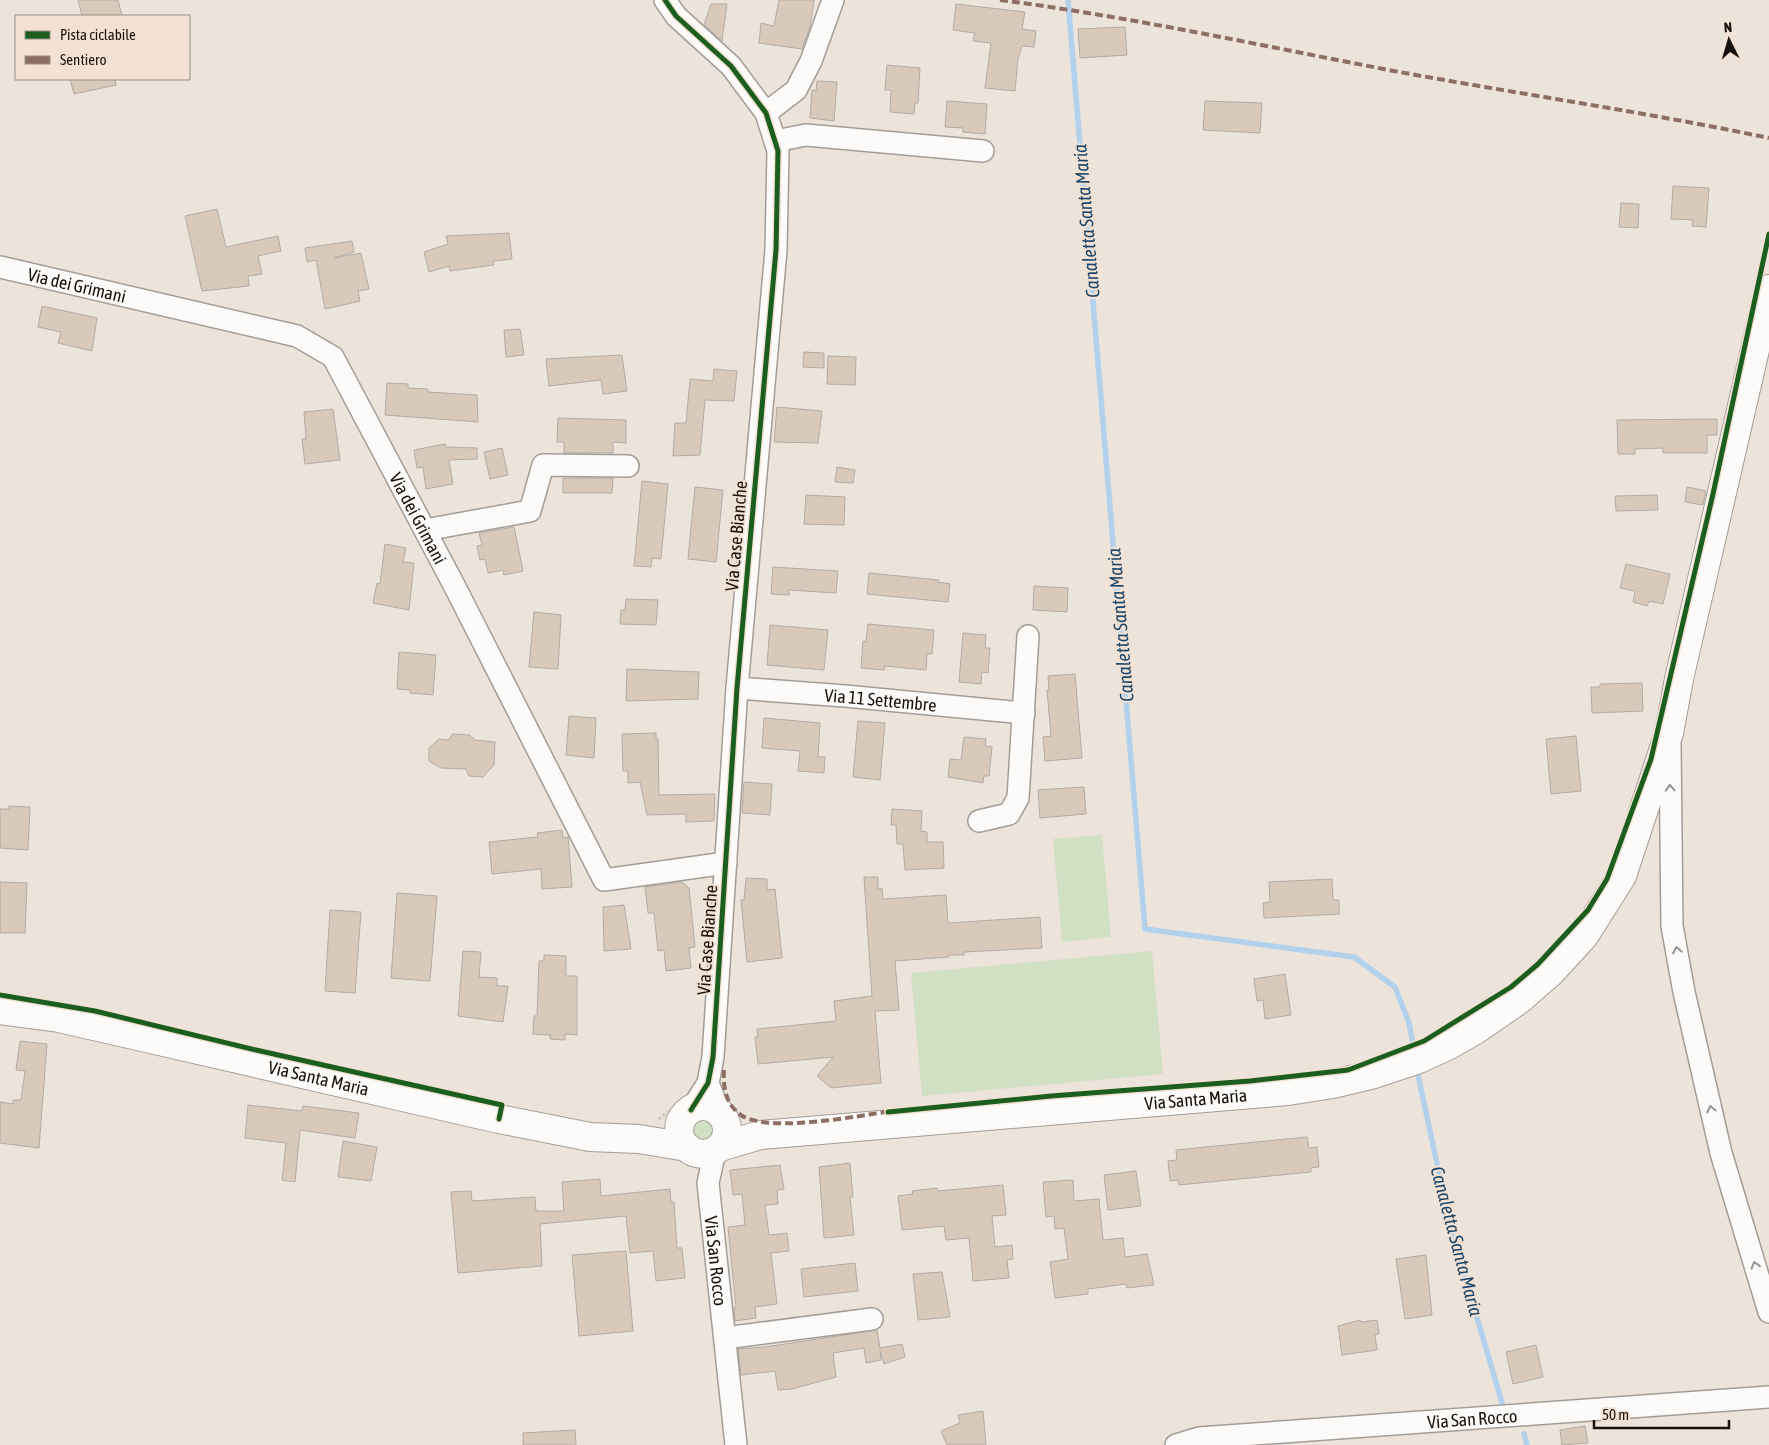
<svg xmlns="http://www.w3.org/2000/svg" width="1769" height="1445" viewBox="0 0 1769 1445" font-family="'Asap Condensed',sans-serif">
<style>
.green{fill:#d1dfc3}
.lines{fill:none;stroke-linecap:round;stroke-linejoin:round}
.stream{stroke:#b1d1ed;stroke-width:5.5}
.building{fill:#d9c9bb;stroke:#b2aba5}
.minor-casing{stroke:#a39d97;stroke-width:24}
.secondary-casing{stroke:#a39d97;stroke-width:30}
.path{stroke:#c8c5c2;stroke-width:3;stroke-dasharray:2.5 2.5;stroke-linecap:butt}
.minor{stroke:#fcfbfa;stroke-width:21}
.secondary{stroke:#fcfbfa;stroke-width:28}
.quiet{stroke:#8d6e63;stroke-width:4;stroke-dasharray:8 4;stroke-linecap:butt}
.cycleway-casing{stroke:#f3e2d4;stroke-width:8}
.cycleway{stroke:#1b5e20;stroke-width:5}
.oneway{stroke:#95928f}
.labels{text-anchor:middle;dominant-baseline:central;stroke-width:4;stroke-linejoin:round;paint-order:stroke}
.street-label{font-size:18px;fill:#17120d;stroke:#f3e2d4}
.water-label{font-size:19px;font-style:italic;fill:#184569;stroke:#f3e2d4}
</style>
<rect width="100%" height="100%" fill="#ece3db"/>
<path class="green" d="M1102,835L1111,937L1062,942L1053,839Z
M1152,951L1163,1074L922,1096L911,973Z
M693 1130a10 10 0 1 1 20 0a10 10 0 1 1-20 0Z"/>
<g class="lines">
<path class="stream" d="M1068,0L1145,929L1354,957L1395,987L1409,1023L1413,1044
M1418,1075L1451,1229L1503,1406
M1524,1434L1527,1445"/>
</g>
<path class="building" d="M78,0H118L122,16H82Z
M779,0H814L810,27L802,49L759,43L761,23L774,26Z
M711,4H727L722,41L704,25Z
M956,4L1025,12L1022,29L1036,31L1034,47L1022,46L1018,59L1015,91L985,88L991,43L973,41L975,33L953,30Z
M1125,27L1127,55L1080,58L1078,29Z
M887,65L920,68L918,103H915L914,114L890,112L891,90H885Z
M70,79H115L116,85L74,94Z
M817,81L837,82L834,121L810,118L812,90L816,91Z
M947,101L987,104L985,134L963,132V128L945,127Z
M1205,101L1262,103L1260,133L1203,130Z
M1673,186L1709,188L1706,227L1692,226L1693,220L1671,219Z
M1621,203L1639,204L1638,228L1619,227Z
M217,209L226,247L278,236L281,251L258,256L262,274L248,276L249,286L202,291L185,216Z
M509,233L512,259L493,261L494,265L450,271L449,266L429,272L424,252L448,244L446,236Z
M352,241L354,252L334,258L361,253L369,289L358,291L360,301L325,309L316,260L307,262L305,248Z
M42,306L97,318L92,351L58,343L61,332L38,327Z
M520,329L524,355L506,357L504,330Z
M804,352L824,353V368L803,367Z
M622,355L627,391L603,394L601,380L549,386L546,359Z
M828,356L856,357L855,385L827,384Z
M714,369L737,371L734,401L705,400L700,455L673,456L675,423H686L690,379L713,381Z
M387,383L408,384V388L428,389V392L477,395L478,422L385,415Z
M777,407L822,411L818,443L774,442Z
M333,409L340,460L305,464L302,439H306L304,412Z
M558,418L626,420V443L613,442V453H564V442H557Z
M1717,419V435H1707V453H1663V448L1635,449V454H1618L1617,420Z
M445,444L446,447L477,448V459L449,460L453,484L426,489L423,467L417,468L414,450Z
M502,448L508,475L490,479L484,452Z
M837,467L855,470L853,483L835,482Z
M563,478H613L612,493H563Z
M642,481L668,484L661,559L652,558L651,567L634,566Z
M695,487L723,490L716,562L688,559Z
M1687,487L1706,491L1703,505L1685,502Z
M806,495L845,497L844,525L804,524Z
M1657,495L1658,510L1616,511L1615,496Z
M514,527L523,571L504,575L503,570L488,573L485,559L480,560L477,546L482,545L479,533Z
M385,544L406,548L403,562L414,563L409,610L373,603L377,583L380,584Z
M1626,564L1670,574L1663,604L1649,601L1647,606L1633,602L1635,591L1620,588Z
M773,567L838,571L836,593L789,590V595L771,594Z
M869,573L939,580L938,582L950,584L948,602L867,594Z
M1034,586L1068,588L1067,612L1033,610Z
M626,599L658,600L656,625L620,624L621,610H625Z
M534,612L561,615L558,669L529,667Z
M868,624L934,630L932,654H927L926,670L885,666L884,670L861,668L863,641L866,642Z
M770,625L828,630L824,670L767,665Z
M963,633L986,635L985,648H990L988,673L982,672L981,684L959,682Z
M399,652L436,655L433,695L410,693V690L397,689Z
M627,669L699,672L698,699L626,701Z
M1075,674L1082,758L1045,761L1043,737L1051,736L1047,690H1049L1048,676Z
M1642,683L1643,711L1592,713L1591,687H1600V684Z
M569,716L596,718L594,758L566,755Z
M764,718L820,723L818,757H825L824,773L798,771L800,751L762,748Z
M858,721L885,723L880,780L853,777Z
M656,733V739H658L659,795L715,794L714,821L686,822V814L647,815L640,782L628,783V771H623L622,734Z
M453,734L470,735L475,740L495,742L494,765L483,777L469,776L466,769L441,768L429,761V748L439,739L448,740Z
M1576,736L1581,791L1551,794L1546,739Z
M964,737L986,739L985,746L992,747L989,776H984L983,783L948,777L950,759L961,760Z
M744,782L772,784L770,815L742,813Z
M1084,787L1086,814L1040,818L1038,790Z
M9,806L30,807L28,850L0,848V809H9Z
M892,809L922,811L921,831L927,832V842H943L944,868L905,870L903,844H897L896,825H891Z
M562,830L563,838L568,837L572,887L542,889L541,869L492,874L489,842L538,837L537,833Z
M864,877H878V889L882,888L883,899L946,895L948,923L1040,917L1042,948L964,952V955H949V957L895,961L899,1010L875,1011L881,1083L831,1088L817,1076L833,1057L758,1064L755,1037H758L757,1029L836,1021L834,1001L872,996Z
M746,878L767,879V890L775,889L782,958L747,962L741,900H744Z
M1332,879L1333,900H1339V914L1264,918L1263,903L1270,902L1269,882Z
M0,882L27,883L25,933H0Z
M682,882L689,888L695,947L689,948L691,968L666,971L664,950L658,951L654,913H648L645,887Z
M397,893L437,896L430,981L391,978Z
M624,905L631,949L604,951L603,907Z
M330,910L361,912L355,993L325,991Z
M463,951L481,952L479,977L497,978V986H508L503,1022L458,1016Z
M544,955L566,956V976H577V1035L565,1034V1040L550,1039V1035L533,1034L534,1016H537L539,961H544Z
M1285,974L1291,1015L1265,1019L1263,1000L1257,1001L1254,979Z
M20,1041L47,1044L39,1148L0,1143V1102L13,1104V1100H21L25,1071L16,1070Z
M248,1105L302,1111L303,1106L359,1113L355,1138L300,1130L295,1182L282,1180L286,1143L245,1138Z
M1307,1137L1309,1148L1317,1147L1319,1167L1311,1168V1172L1179,1185L1178,1180L1170,1181L1168,1161L1177,1160L1176,1150Z
M343,1141L377,1147L371,1181L338,1177Z
M850,1163L853,1197H850L854,1235L824,1238L819,1167Z
M780,1165L784,1189L777,1190L778,1204L765,1205L769,1235L787,1233L789,1251L771,1253L777,1304L755,1307L756,1318L735,1321L734,1308L736,1307L728,1227L745,1225L742,1194L733,1195L730,1170Z
M1136,1171L1141,1206L1108,1210L1104,1175Z
M600,1179L601,1196L670,1189L671,1202H674L677,1248H682L685,1278L656,1281L653,1251L630,1253L626,1216L540,1224L542,1266L458,1273L451,1192L471,1191L472,1201L535,1197L536,1211H564L562,1182Z
M1073,1180L1074,1201L1099,1199L1103,1240L1123,1238L1125,1257L1147,1254L1154,1285L1127,1288L1126,1284L1088,1289V1294L1055,1298L1050,1262L1068,1259L1064,1228L1055,1229L1054,1216L1046,1217L1043,1182Z
M1003,1185L1006,1215L992,1216L995,1247L1012,1245L1013,1259L1007,1260L1009,1278L973,1281L969,1238L946,1240L944,1226L902,1230L898,1196L913,1194L912,1191L937,1188L938,1191Z
M626,1251L633,1331L579,1336L572,1255Z
M1426,1255L1432,1315L1405,1319L1396,1259Z
M855,1263L858,1291L804,1297L801,1269Z
M942,1272L950,1317L918,1320L913,1274Z
M1360,1320L1361,1322L1377,1320L1379,1334L1375,1335L1377,1350L1342,1355L1338,1326Z
M877,1330L880,1348L902,1344L905,1357L884,1364L880,1351L881,1360L866,1363L864,1348L833,1353L836,1377L792,1389L778,1390L775,1371L741,1375L738,1349L765,1347Z
M1536,1345L1543,1377L1513,1384L1506,1352Z
M983,1411L986,1445H947L941,1431L960,1423L958,1415Z
M1585,1426L1588,1443L1562,1445L1560,1430Z
M575,1430L576,1445H523V1433Z"/>
<g class="lines">
<defs>
<g id="minor">
<path d="M665,0L676,16L731,66L766,113L778,151L776,250L737,688L713,1057L708,1083L691,1110"/>
<path d="M766,113L796,90L811,61L833,0"/>
<path d="M775,141L806,135L983,151"/>
<path id="s1" d="M0,267L297,336L333,357L455,587L604,880L726,863"/>
<path d="M425,530L530,511L543,465L628,466"/>
<path id="s2" d="M737,688L845,696L1024,713"/>
<path d="M1670,745L1672,926L1684,992L1721,1153L1769,1312"/>
<path d="M979,821L1009,814L1018,798L1028,636"/>
<path d="M708,1083L720,1114"/>
<path id="s3" d="M715,1151L708,1183L736,1445"/>
<path d="M725,1338L872,1319"/>
<path id="s4" d="M1176,1445L1199,1438L1769,1397"/>
</g>
<g id="secondary">
<path id="s5" d="M0,1010L59,1018L499,1119L590,1137L639,1139L687,1147"/>
<circle cx="703" cy="1130" r="24"/>
<path id="s6" d="M720,1147L760,1135L1288,1091L1333,1084L1371,1075L1419,1059L1449,1045L1477,1029L1519,1000L1550,973L1584,936L1622,876L1669,733L1679,679L1769,289"/>
</g>
</defs>
<use href="#minor" class="minor-casing"/>
<use href="#secondary" class="secondary-casing"/>
<path class="path" d="M659,1119L672,1109"/>
<use href="#minor" class="minor"/>
<use href="#secondary" class="secondary"/>
<path class="quiet" d="M1000,0C1132,17 1263,46 1394,71C1519,94 1645,112 1769,138
M724,1070C723,1085 725,1101 737,1112C761,1136 860,1115 893,1111"/>
<defs>
<path id="cycleway" d="M665,0L676,16L731,66L766,113L778,151L776,250L737,688L713,1057L708,1083L691,1110
M0,995L95,1011L256,1050L502,1105L499,1119
M888,1112L1051,1096L1250,1081L1348,1070L1424,1041L1511,987L1538,964L1588,910L1607,879L1651,759L1713,494L1769,234"/>
</defs>
<use href="#cycleway" class="cycleway-casing"/>
<use href="#cycleway" class="cycleway"/>
</g>
<defs><path id="oneway-chevron" d="M-2-3.5L2.5 0L-2 3.5" fill="none" stroke-width="1.6" stroke-linecap="round" stroke-linejoin="round" transform="scale(1.25)"/></defs>
<g class="oneway">
<use href="#oneway-chevron" transform="translate(1670 788) rotate(-91)"/>
<use href="#oneway-chevron" transform="translate(1677 950) rotate(-100)"/>
<use href="#oneway-chevron" transform="translate(1711 1109) rotate(-103)"/>
<use href="#oneway-chevron" transform="translate(1755 1265) rotate(-107)"/>
</g>
<g class="labels">
<g class="street-label">
<text stroke="none"><textPath href="#s1" startOffset="79">Via dei Grimani</textPath></text>
<text stroke="none"><textPath href="#s1" startOffset="529">Via dei Grimani</textPath></text>
<text transform="translate(736 536) rotate(-85)">Via Case Bianche</text>
<text stroke="none"><textPath href="#s2" startOffset="144">Via 11 Settembre</textPath></text>
<text transform="translate(707 940) rotate(-86)">Via Case Bianche</text>
<text stroke="none"><textPath href="#s5" startOffset="326">Via Santa Maria</textPath></text>
<text stroke="none"><textPath href="#s6" startOffset="479">Via Santa Maria</textPath></text>
<text stroke="none"><textPath href="#s3" startOffset="111">Via San Rocco</textPath></text>
<text stroke="none"><textPath href="#s4" startOffset="298">Via San Rocco</textPath></text>
</g>
<g class="water-label">
<text transform="translate(1086 221) rotate(-95)">Canaletta Santa Maria</text>
<text transform="translate(1120 625) rotate(-95)">Canaletta Santa Maria</text>
<text transform="translate(1457 1241) rotate(75)">Canaletta Santa Maria</text>
</g>
</g>
<rect x="15" y="15" width="175" height="65" fill="#f3e2d4" stroke="#9b8f84"/>
<rect x="25" y="31" width="25" height="8" fill="#1b5e20" stroke="#9b8f84"/>
<text x="60" y="40" font-size="15" fill="#17120d">Pista ciclabile</text>
<rect x="25" y="56" width="25" height="8" fill="#8d6e63" stroke="#9b8f84"/>
<text x="60" y="65" font-size="15" fill="#17120d">Sentiero</text>
<g transform="translate(1729 40) rotate(355)" stroke="#f3e2d4" stroke-width="4" paint-order="stroke">
<path d="M0-4L9 19L0 12L-9 19Z" fill="#17120d"/>
<text y="-8" font-size="14" font-weight="bold" text-anchor="middle" fill="#17120d">N</text>
</g>
<path d="M1594 1420v8h135v-8" fill="none" stroke="#17120d" stroke-width="2.5"/>
<text x="1602" y="1420" font-size="15" fill="#17120d" stroke="#f3e2d4" stroke-width="4" paint-order="stroke">50 m</text>
</svg>
